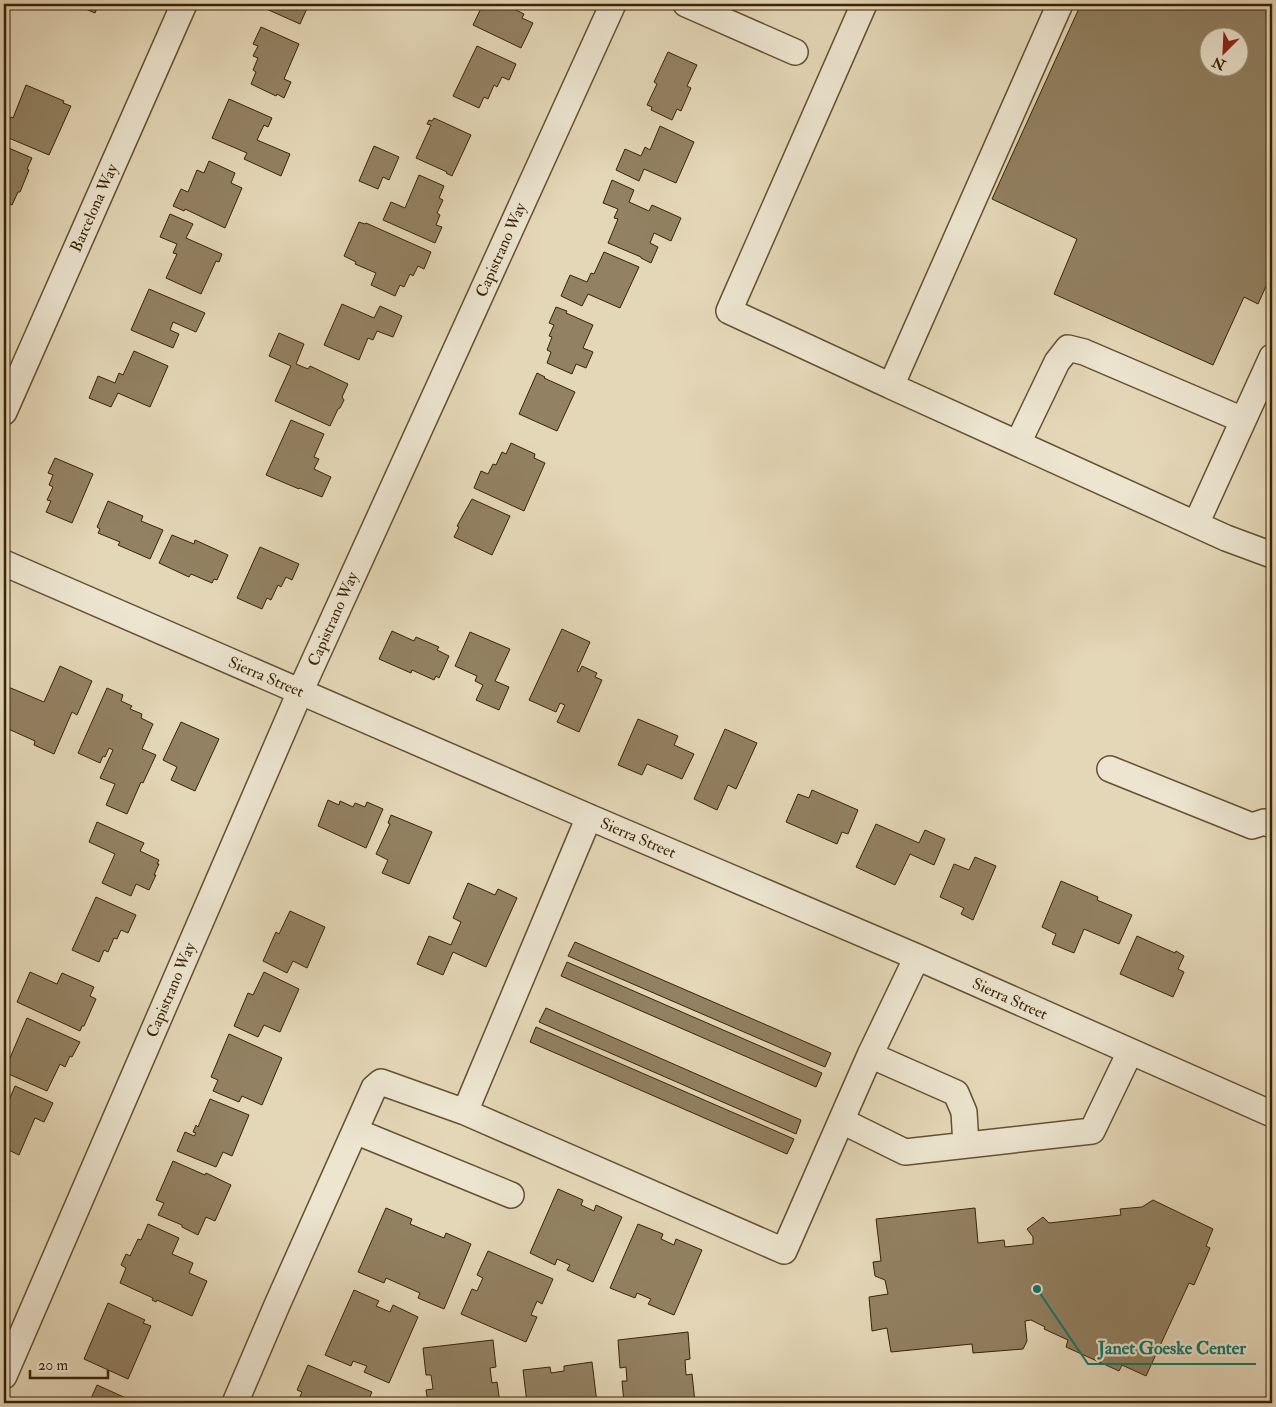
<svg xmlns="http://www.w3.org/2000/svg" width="1276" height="1407" viewBox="0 0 1276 1407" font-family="'IM FELL Double Pica',serif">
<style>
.building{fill:#928162;stroke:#392305;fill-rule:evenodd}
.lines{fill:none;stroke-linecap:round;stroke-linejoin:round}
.minor-casing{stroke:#645032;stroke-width:28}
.minor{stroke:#ede5d0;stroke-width:25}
.labels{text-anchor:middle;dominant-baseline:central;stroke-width:4.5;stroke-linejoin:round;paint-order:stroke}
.street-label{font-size:16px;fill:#392305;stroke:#ede5d0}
.leader{fill:none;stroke:#0f766e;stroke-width:2}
.callout-dot{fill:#0f766e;stroke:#ede5d0;stroke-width:2}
.callout-label{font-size:18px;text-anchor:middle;font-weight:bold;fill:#0f766e;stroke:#ede5d0;stroke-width:4.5;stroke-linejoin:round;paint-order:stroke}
</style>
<rect width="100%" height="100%" fill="#e4d7b7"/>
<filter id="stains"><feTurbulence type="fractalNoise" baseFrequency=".004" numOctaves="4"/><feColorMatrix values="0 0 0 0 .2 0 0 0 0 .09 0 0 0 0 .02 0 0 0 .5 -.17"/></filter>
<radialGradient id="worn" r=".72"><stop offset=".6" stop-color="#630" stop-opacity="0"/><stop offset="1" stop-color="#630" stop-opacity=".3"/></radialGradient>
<path class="building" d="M74,4H99L95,13Z
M263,4H309L300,24L262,7Z
M483,4H512L514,5L512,8L524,14L522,18L533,23L521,48L473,25Z
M1081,4H1272V273L1258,304L1244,297L1213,365L1054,294L1077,239L992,199ZM1208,38H1238V68H1208Z
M261,27L299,44L284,79L291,82L284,98L277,94L276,96L251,84L256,72L253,70L258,58L253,56L258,46L253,44Z
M477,46L516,64L509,80L502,77L497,87L494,85L488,99L484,97L479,108L453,96Z
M668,52L697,65L687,86L691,88L681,111L677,109L672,120L651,110L652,107L647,105L657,84L654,82Z
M26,85L64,101L63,103L71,106L49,155L4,136V133L11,117L13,118Z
M229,99L272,118L268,127L264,125L257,140L290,154L281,176L244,159L247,153L212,138Z
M434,118L471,135L452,176L446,173L447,172L416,158L431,125L427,124L429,120L432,121Z
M660,126L694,142L676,183L644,169L639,181L616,170L625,149L641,156L645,147L650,150Z
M4,146L32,158L27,169L29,170L20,192H18L12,205L4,201Z
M374,146L399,157L389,180L383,177L378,189L359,181Z
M209,161L235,173L231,183L242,188L225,228L185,209L184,211L173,206L181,189L188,192L197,170L204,173Z
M419,175L444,186L439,198L443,200L437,213L440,215L436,225L442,227L435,243L383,220L391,202L405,208Z
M612,180L634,190L629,202L649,211L652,205L681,218L671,241L654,233L650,243L658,247L651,263L641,258V257L608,243L618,219L614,218L618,209L603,203Z
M170,214L193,224L186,238L222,254L219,262L216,261L201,294L166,278L177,254L173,253L177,244L160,237Z
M359,222L365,224L366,223L431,252L424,269L418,266L413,276L410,274L404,287L400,285L395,296L371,285L376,273L355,264L356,262L344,256Z
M604,252L639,267L620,308L588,294L582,306L561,296L570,275L587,282L591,273L594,274Z
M149,289L205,313L196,332L173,322L170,330L179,334L173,348L131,330Z
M342,304L374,318L380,306L402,316L393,337L377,331L373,340L368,338L359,360L324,345Z
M556,307L567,311L566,313L593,325L583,348L593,352L586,368L576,364L572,374L547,363L551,352L547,350L552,337L549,336L554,325L549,323Z
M279,333L304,344L296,364L308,369L310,366L348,384L342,397L344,400L340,408L338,409L330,426L275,401L291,366L269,356Z
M134,351L168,366L150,407L118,393L111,407L89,398L98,376L115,383L119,373L123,375Z
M537,373L545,377L544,378L575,392L557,431L519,414Z
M291,420L324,434L314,457L319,459L314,469L331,477L322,497L300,488L299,489L266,475Z
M511,443L535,454L534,458L545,463L524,511L474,488L481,471L488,474L493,464L496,465L502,452L506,454Z
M55,458L93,474L72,523L46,512L51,501L47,500L53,487L49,485L53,475L48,473Z
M472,499L510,516L492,555L454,537L459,527L457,526Z
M108,501L143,516L141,521L163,530L150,559L118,545L120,542L98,533L100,529L97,527Z
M172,535L194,544L195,540L228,555L217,580L214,579L212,583L191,574L189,577L159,563Z
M260,547L299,564L292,580L286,577L281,587L278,585L271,600L267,598L262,609L237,598Z
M562,629L590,642L577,671L579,672L582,666L597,673L595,677L602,680L579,732L557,722L565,705L560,703L556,712L529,700Z
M392,631L414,641L416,637L439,647L437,650L449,656L439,678L436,676L434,680L412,670L411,673L379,659Z
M470,632L510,649L495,681L509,687L499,710L476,700L483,685L475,681L477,676L455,666Z
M60,666L92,681L77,715L72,712L54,754L34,745L35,741L4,727V691L6,686L44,702Z
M107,688L123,695L121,701L132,706L130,709L142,714L141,718L153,724L142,749L156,755L143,783L141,782L127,814L106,805L115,784L100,778L113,750L109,748L105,757L103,756L100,763L78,753Z
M638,719L678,736L674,745L694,754L682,779L647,764L642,775L618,765Z
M181,722L219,739L195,791L171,780L177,767L163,760Z
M725,729L757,743L736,789L728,785L717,810L694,799Z
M812,790L858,810L848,834L842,832L837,844L786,822L798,794L809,798Z
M328,800L339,805L340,801L353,807L355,803L365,807L367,802L383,809L366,848L318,826Z
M391,815L432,832L409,884L382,873L388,860L376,854L390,824L388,823Z
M97,822L144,843L140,851L159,860L157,864H159L154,875H156L149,890L136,884L131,896L102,883L115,854L89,842Z
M876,824L919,843L925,830L945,839L934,865L910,854L895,885L856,867Z
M975,857L996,866L973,920L961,914L964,908L940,897L954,864L969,870Z
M1061,881L1098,897L1097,900L1132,915L1119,944L1084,929L1074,953L1052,944L1056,934L1042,927Z
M468,883L495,895L498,889L517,898L486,967L453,952L443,975L417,964L429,936L451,945L461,922L453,918Z
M96,897L136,915L128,933L121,930L117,939L114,938L108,952L104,950L99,962L72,950Z
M290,911L325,927L307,968L293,961L287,973L263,961L276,932L279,934Z
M1137,936L1175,953L1176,951L1184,956L1178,969L1184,972L1173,997L1120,974Z
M575,942L831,1053L825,1067L568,956Z
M567,962L822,1073L816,1087L561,976Z
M30,972L57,984L62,973L94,987L90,996L96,999L84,1026H82L80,1031L17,1002Z
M264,972L299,989L280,1032L264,1025L258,1037L234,1026L248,993L253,995Z
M546,1008L801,1120L796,1134L539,1022Z
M27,1018L80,1042L72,1057L70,1056L65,1067L60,1064L47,1091L4,1072Z
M536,1027L794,1139L787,1154L530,1042Z
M229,1034L282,1058L262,1105L242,1096L239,1102L213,1091L218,1080L211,1077Z
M15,1086L53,1103L44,1122L35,1118L19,1155L4,1148V1104L7,1105Z
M210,1099L249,1115L232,1156L223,1152L216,1167L177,1151L185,1132L194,1136L196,1133L193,1132L196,1125L198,1127Z
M173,1161L205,1175L206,1173L231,1185L215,1221L206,1217L198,1235L182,1227V1225L158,1215L164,1203L156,1200Z
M4,1164L9,1167L4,1180Z
M558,1189L583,1200L581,1205L594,1211L596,1205L622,1217L593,1282L567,1270L570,1265L557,1259L555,1265L530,1253Z
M4,1198L10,1200L4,1214Z
M1153,1200L1213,1229L1206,1246L1210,1248L1194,1285L1189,1283L1146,1376L1122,1365L1119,1371L1066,1347L1068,1340L1044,1329L1045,1327L1031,1320L1025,1321L1027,1341L1023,1349L973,1353L972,1344L891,1352L887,1328L872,1331L869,1297L888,1294L885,1280L875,1276L873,1262L881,1261L876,1219L975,1208L978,1243L1004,1240L1005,1247L1033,1244V1237L1027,1229L1043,1217L1049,1223L1121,1215L1120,1209L1142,1207Z
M386,1208L412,1219L410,1224L444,1238L446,1233L471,1244L444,1309L418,1298L420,1293L386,1278L384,1283L358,1272Z
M148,1224L179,1238L172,1254L193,1263L189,1273L207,1281L192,1316L157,1300L156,1302L152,1300L153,1298L120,1283L126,1268L121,1265L126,1254L130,1256L138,1239L141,1240Z
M638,1224L663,1234L661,1239L674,1245L676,1239L702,1250L674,1315L648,1304L651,1299L637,1293L635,1298L610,1288Z
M488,1251L553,1279L542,1304L537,1301L531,1315L537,1317L526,1342L461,1314L472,1289L477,1291L483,1278L477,1275Z
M354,1290L379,1301L376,1306L390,1312L393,1305L418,1317L389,1383L364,1372L367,1366L353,1361L351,1366L325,1355Z
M108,1303L145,1320L143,1323L151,1326L128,1379L84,1359Z
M688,1332L690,1359L685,1360L686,1375L692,1374L695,1402L680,1403H624L622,1381H627L626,1367L620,1368L618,1340Z
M493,1340L496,1367L490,1368L492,1383L497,1382L500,1403H428L426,1390L433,1389L431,1375H426L423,1348Z
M592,1362L597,1403H527L523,1370L550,1367L551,1373L564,1371V1366Z
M308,1365L372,1392L367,1403H297L302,1392L297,1390Z
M97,1385L137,1403H89Z"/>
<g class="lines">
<defs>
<path id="minor" d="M686,4L795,52
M864,4L729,311L891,386
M1060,4L891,386L1226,538L1272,555
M4,412L184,4
M1018,443L1057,362L1068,348L1084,352L1243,420
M1196,524L1272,357
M4,563L589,817L917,957L1272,1114
M1110,769L1252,826L1264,822L1272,825
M589,817L465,1112L784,1251L870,1055L917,957
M870,1055L956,1093L964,1112L966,1145
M842,1121L905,1152L1092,1131L1130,1052
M355,1131L511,1195
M4,1376L300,692L613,4
M235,1403L277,1305L374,1088L381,1082L465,1112"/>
</defs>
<use href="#minor" class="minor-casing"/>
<use href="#minor" class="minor"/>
</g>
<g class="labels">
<g class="street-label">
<text transform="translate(94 208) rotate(-66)">Barcelona Way</text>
<text transform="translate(501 250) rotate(-66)">Capistrano Way</text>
<text transform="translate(333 619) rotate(-66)">Capistrano Way</text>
<text transform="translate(266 677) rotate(23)">Sierra Street</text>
<text transform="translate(638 838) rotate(23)">Sierra Street</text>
<text transform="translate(171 990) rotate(-67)">Capistrano Way</text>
<text transform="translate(1010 999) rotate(24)">Sierra Street</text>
</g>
</g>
<path class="leader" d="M1037 1289L1088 1364H1256"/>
<circle class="callout-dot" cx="1037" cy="1289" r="5"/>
<g class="callout-label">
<text x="1172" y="1354">Janet Goeske Center</text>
</g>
<rect width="1276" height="1407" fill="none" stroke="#e4d7b7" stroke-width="20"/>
<rect x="5" y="5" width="1266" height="1397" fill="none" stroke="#392305" stroke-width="2.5"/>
<rect x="10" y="10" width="1256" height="1387" fill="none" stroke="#392305"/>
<g transform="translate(1224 52) rotate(204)"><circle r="24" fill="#ede5d0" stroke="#a5977f"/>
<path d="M0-4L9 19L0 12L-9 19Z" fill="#8f2418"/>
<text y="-8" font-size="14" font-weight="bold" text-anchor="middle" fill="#392305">N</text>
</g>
<path d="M30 1370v8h78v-8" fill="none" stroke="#392305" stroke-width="2.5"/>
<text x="38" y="1370" font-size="15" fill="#392305" stroke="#ede5d0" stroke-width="4" paint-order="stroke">20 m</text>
<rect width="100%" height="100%" filter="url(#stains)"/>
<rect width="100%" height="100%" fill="url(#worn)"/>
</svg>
